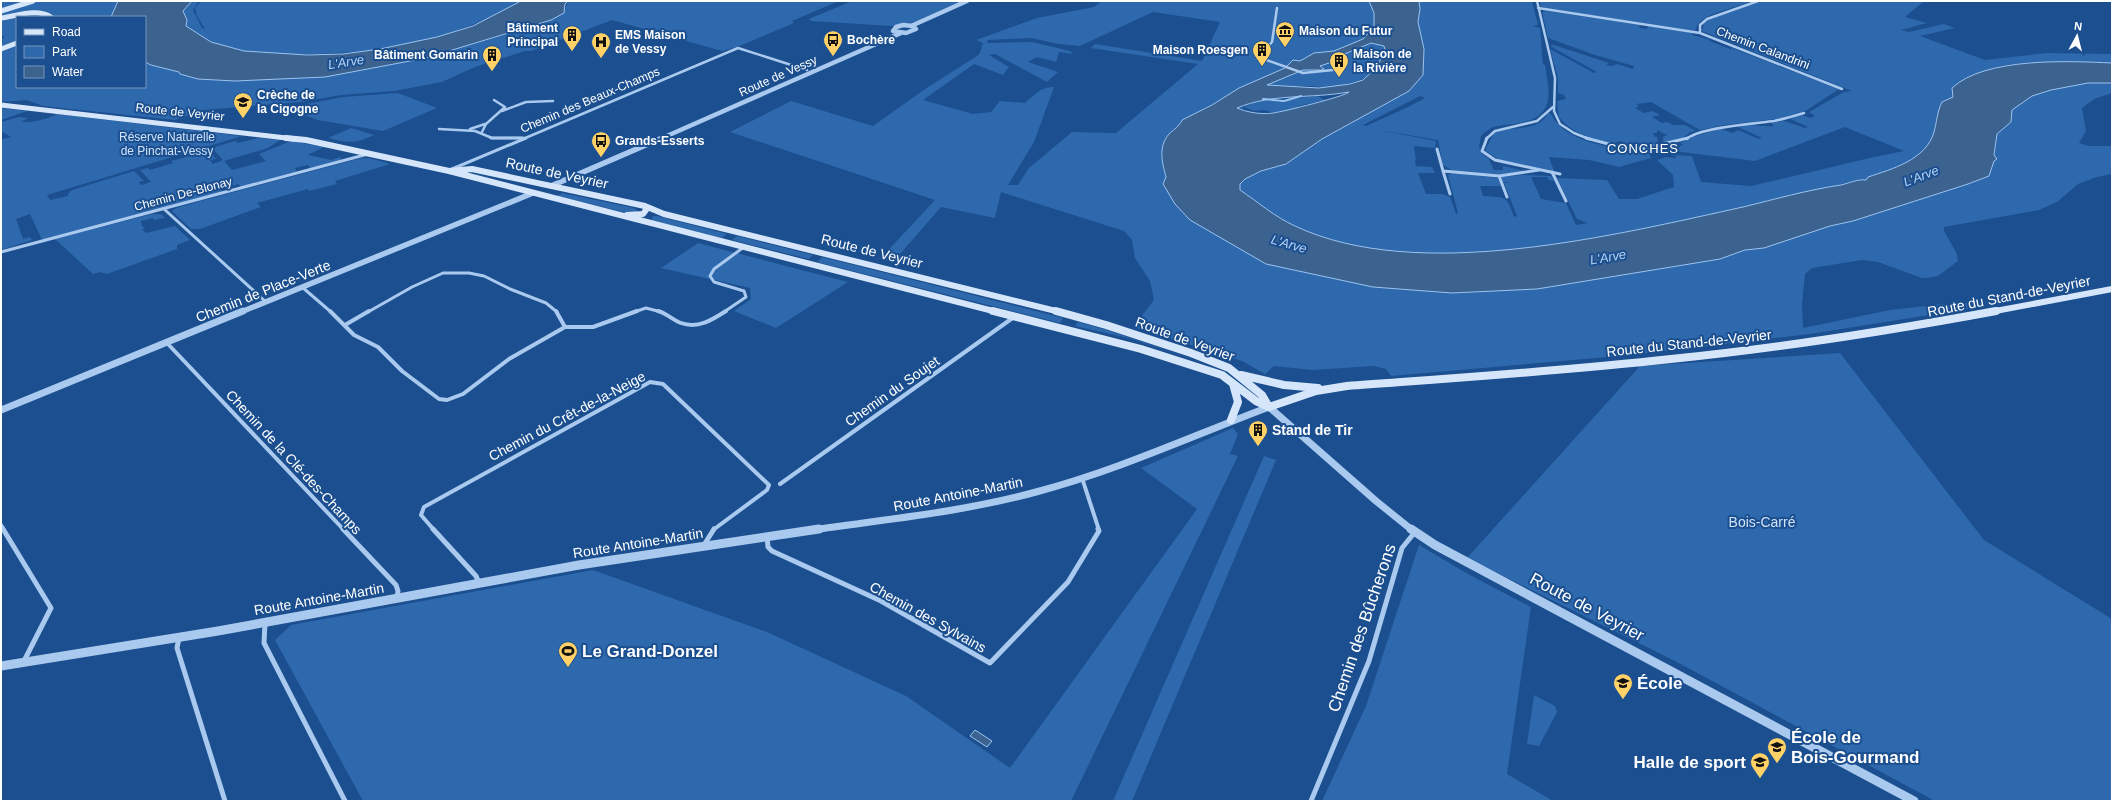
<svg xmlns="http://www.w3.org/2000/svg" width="2113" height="802" viewBox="0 0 2113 802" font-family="Helvetica,sans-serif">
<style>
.green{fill:#2e69ad;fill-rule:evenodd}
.water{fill:#3c6290;stroke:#9cc4f0;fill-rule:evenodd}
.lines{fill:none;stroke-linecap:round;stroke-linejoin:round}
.stream{stroke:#9cc4f0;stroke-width:2}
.pedestrian-far1{stroke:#a9c9ee;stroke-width:2.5}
.pedestrian{stroke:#a9c9ee;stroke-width:3}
.minor-far3{stroke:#a9c9ee;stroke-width:2.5}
.minor-far2{stroke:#a9c9ee;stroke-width:3}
.minor-far1{stroke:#a9c9ee;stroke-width:4}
.minor{stroke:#a9c9ee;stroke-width:5}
.tertiary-far3{stroke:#a9c9ee;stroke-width:4.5}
.tertiary-far2{stroke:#a9c9ee;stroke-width:5.5}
.tertiary-far1{stroke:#a9c9ee;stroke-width:7}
.tertiary{stroke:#a9c9ee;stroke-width:9}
.secondary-far2{stroke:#d6e6fa;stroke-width:5}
.secondary-far1{stroke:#d6e6fa;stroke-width:6}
.secondary{stroke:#d6e6fa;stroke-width:8}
.labels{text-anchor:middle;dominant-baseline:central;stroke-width:4;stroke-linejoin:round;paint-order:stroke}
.far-poi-label{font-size:12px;font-weight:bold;fill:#fff;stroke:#1b4f8f;text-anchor:start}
.far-street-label{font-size:12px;fill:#fff;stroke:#1b4f8f}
.far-park-label{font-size:12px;fill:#cfe3fa;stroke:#1b4f8f}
.far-water-label{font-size:13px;font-style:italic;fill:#b5d3f5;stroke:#1b4f8f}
.far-quarter-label{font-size:13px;letter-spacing:1px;fill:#fff;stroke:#1b4f8f}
.street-label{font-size:14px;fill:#fff;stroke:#1b4f8f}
.poi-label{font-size:14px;font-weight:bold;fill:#fff;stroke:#1b4f8f;text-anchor:start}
.park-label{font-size:14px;fill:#cfe3fa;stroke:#1b4f8f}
.near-street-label{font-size:17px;fill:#fff;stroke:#1b4f8f}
.near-poi-label{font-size:17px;font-weight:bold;fill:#fff;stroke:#1b4f8f;text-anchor:start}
</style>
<rect width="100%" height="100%" fill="#1b4f8f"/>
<path class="green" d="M1,1H118L111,17H17V87H145V62L151,65L179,72L180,74L198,79L235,81L325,77L426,58L535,26L551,20L565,10L568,1H839L792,21L794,23L737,47L722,51L612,20L531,51H525L475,67L442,82L394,91L341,95L301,102L202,110L175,120L43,106L27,100L1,102L3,100L1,99V40L5,36H1Z
M192,1H199L193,10L202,28L205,29L197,16L195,8L201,1H521C449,43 372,55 290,54C268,53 245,53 223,47C210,43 198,34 186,26L187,20L183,11Z
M852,1H961L914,22L892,26L811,21L809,19Z
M1102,1H1369L1374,13V27L1363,39L1340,49L1350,52L1371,43L1384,45C1385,51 1382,52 1381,57C1376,79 1352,84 1332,86C1325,87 1320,88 1314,86H1279L1252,83L1182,120C1179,127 1174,129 1169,134C1158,147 1162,163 1166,177L1266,264L1373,287L1452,293L1537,289L1720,259L1745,250L1764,248L1830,226L1853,221L1968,184L1989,176L1994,161L1997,134L2011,122L2012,110L2032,96L2051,90L2088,83H2112V93L2094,99L2082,108L2086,131L2079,143L2089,146H2112V174L2097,177L2078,184L2057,202L2039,210L1944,227V231L1957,254L1958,261L1938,276L1927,278H1922L1878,262L1862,260L1812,268L1805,274L1802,304L1803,328L1890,310L1934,305L1966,303L1973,308L1810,334L1631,355L1391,376L1386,369L1374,366L1313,370L1274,366L1265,374L1242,361L1133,327L1154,300L1150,281L1135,258L1132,240L1124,231L1001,192L995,218L941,207L893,262L880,259L935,200L730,132L791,101L873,126L928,87L977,56L980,53L983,43L976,40L1037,18L1094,7ZM1153,12L1220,22L1202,61L1095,44L1091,48L1198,64L1116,133L1072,132L1029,168L1018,185H1008L1034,142L1054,87C1042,86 1034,95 1025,103L1000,101L991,112L973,114L923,100L974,64L1003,75L1009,67L989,55L995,54L1047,82L1058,72L1028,62L1037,57L1056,62L1059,52L1073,54L1070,51L1032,42L987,43L988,40L1031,38L1059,44L1080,46Z
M1419,1H1532L1538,25L1533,26L1540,28C1542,41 1541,52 1543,64L1545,65C1546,74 1550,91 1548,99C1544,126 1513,122 1493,127C1489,129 1484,133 1481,136L1479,147L1482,154L1489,159L1494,170H1503V166L1525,171L1498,175L1453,171L1443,165L1438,140L1373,129L1436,141L1435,148L1414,146L1416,160H1415L1416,166L1432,167L1435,173H1418L1426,194H1442L1450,197L1456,214L1458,213L1448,175L1453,173L1498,178L1501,186H1480L1483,196C1506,198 1506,194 1514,217L1517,216L1504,183H1513L1503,182L1501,177L1523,175L1551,176L1554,181L1549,180L1547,177H1531L1541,199L1566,203L1576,225L1588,223L1577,219L1557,178L1607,180L1619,199H1637L1674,187L1673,175L1657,160L1665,157L1676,158V156L1670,155L1692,156L1701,182L1751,186L1874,157L1904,151L1845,127L1755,161L1673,151L1671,148L1677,149L1683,144L1679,143L1689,140L1692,137L1721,129L1733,133L1738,130L1759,139L1762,138L1738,127C1751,123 1761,127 1774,126L1771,123L1784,121L1805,128L1808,127L1790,119L1801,115L1810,118L1815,116L1809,112L1844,92L1852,91L1702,31L1704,23L1709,19L1762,1H1924L1905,17L1927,23L1901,30L1909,32L1944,24L1955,28L1920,36L1985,60L2046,53L2112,54V63C2083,62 2009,58 1984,72C1973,77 1963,89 1953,97C1931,108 1940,126 1929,143C1917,163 1889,170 1868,177L1866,180C1857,179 1850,183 1841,185C1807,190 1777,199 1743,207C1615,235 1418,284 1295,226C1275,217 1258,202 1240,190V184L1245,179L1261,171L1286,164L1322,139L1363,115L1424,49L1418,22L1420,9ZM1420,96L1425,98L1408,107L1366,126L1363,125Z
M1540,1H1751C1737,9 1697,13 1696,30L1693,31L1544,8L1541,7Z
M1547,11L1640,25L1639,28L1647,29L1648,26L1693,33L1692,35L1711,40L1709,41L1730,49L1732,48L1839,89L1807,110L1784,118L1724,125L1700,130L1651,102L1636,104L1639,106L1635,108L1644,113L1652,111L1660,115L1652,117L1662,123L1667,122L1673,125H1685L1696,131L1690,132L1681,140L1663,143V137L1667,135L1657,130V133H1653L1655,137H1657L1658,142L1654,146L1633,142V145L1619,141L1614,144C1594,139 1572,134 1559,117L1557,101L1566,99L1564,95L1558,93V78L1550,49L1594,73L1597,72L1550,46L1553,45L1551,44L1609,63L1606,65L1611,66L1617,64L1633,69L1634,66L1595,55L1548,38L1542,12Z
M398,93L437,108L383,131L318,120L286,108L343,97Z
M1317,96L1325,100L1299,106L1290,111L1275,113L1264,110L1254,111L1244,107L1241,110L1237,109L1261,100L1285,101L1296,98Z
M1,108L27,111L1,120Z
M1548,113L1551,114C1565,145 1621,149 1651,152L1652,155H1650L1651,158L1619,167L1589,160L1549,157L1554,171L1499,160L1486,151V148L1495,131C1512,127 1539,132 1548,113Z
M57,114L242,136L47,195L50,200L68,196V194L72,190L134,171L144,181L139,182L141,185L151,182L140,170L148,168L150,170L173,163L171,161L209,151L216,159L210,160L213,164L223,160L212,148L235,141L238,143L258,138L280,140L268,148L224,161L232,170L266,161L259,154L291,141L324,147L308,155L331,160L341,157V160L310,168L308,165L295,168L297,172L240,187L239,184L221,189L222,192L42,240L30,214L16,219L23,239L30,237L32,240L1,250V138L3,139L11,137L1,131V122L19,117L28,118L21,122C33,123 47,119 57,114Z
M351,128L374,135C355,144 348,143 328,138Z
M369,158L390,164L335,181L337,184L309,191L308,189L257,203L261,207L200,229H191L172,211L176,208L201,201L358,159Z
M562,193L634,208L637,210L636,212L628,213L557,196Z
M152,214H161L165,218L154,220L153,218L141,221L142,226L145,228L142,229L146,233L175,226L190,240L177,245V249L107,274L100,272L93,274L55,239Z
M653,216H657L727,234L722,238L651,220Z
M737,236L813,255L809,259L732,240Z
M698,243L848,282L776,328L734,311L751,299L750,288L661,268Z
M822,257L1063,318L1060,323L817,262Z
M1078,322L1104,329L1215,367L1128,338L1075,326Z
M1840,353L1984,540L2112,619V801H1935L1675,661L1467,558L1640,366Z
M1233,428L1238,434L1230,454L1238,456L1071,801H363L275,640L291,625L593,570L767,632L906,696L1010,768L1197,509L1141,468Z
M1264,456L1276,460L1132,801H1113Z
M1419,545L1468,574L1531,607L1507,774L1553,801H1322L1366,706Z
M1534,695L1555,706L1557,712L1539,746L1527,744Z"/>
<path class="water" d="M118,1H192L183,11L187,20L186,26L211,42L244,51L307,55L343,54L380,49L437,37L473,26L521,1H568L565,4L564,13L551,20L426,58L325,77L235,81L198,79L180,74L179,72L151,65L145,62V17H111Z
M1369,1H1419L1420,9L1418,22L1424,49L1423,75L1409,91L1322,139L1286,164L1261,171L1245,179L1240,184V190C1258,202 1275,217 1295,226C1418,284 1615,235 1743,207C1776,199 1807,190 1841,185C1850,183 1857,179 1866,180L1868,177C1892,169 1926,160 1934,132C1937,121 1937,112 1942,102L1953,97L1952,88C1985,57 2069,61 2112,63V83H2088L2051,90L2032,96L2012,110L2011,122L1997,134L1994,155L1997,159L1994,161L1989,176L1968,184L1853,221L1830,226L1764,248L1745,250L1720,259L1537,289L1452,293L1373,287L1266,264L1190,220L1175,204L1163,184L1166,177C1162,162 1158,147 1169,134C1174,129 1179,127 1182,120L1212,105L1239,88L1285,68L1293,60L1300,61L1314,53L1334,51L1363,39L1374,27V13ZM1371,43L1384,46L1385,50L1377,67L1363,80L1350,84L1319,88L1267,85L1303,70H1322L1324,69L1320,66L1329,63H1336L1341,59L1342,55ZM1349,92C1346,96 1282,112 1273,113C1262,115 1246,112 1237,108C1273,93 1310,99 1349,92Z
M975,730L992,741L987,747L970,736Z"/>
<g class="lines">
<path class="stream" d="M1263,99L1284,101L1301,96"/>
<path class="pedestrian-far1" d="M1277,8L1272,42L1258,57L1303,73L1333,70
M502,111L526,102L553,101
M439,129L475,131L492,138H523
M470,129L485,124
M482,132L486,124L505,107L494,100"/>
<path class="pedestrian" d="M491,138H523
M1437,149L1443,171L1499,176L1539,170
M1443,171L1450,194
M1552,172L1566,201
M1499,176L1507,197"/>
<path class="minor-far3" d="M1537,1L1555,78L1554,111L1560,124L1574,133L1589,139
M1538,8L1700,33L1842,89
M1700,33V25L1707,19L1758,1
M523,139L738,48L807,70
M1486,139L1495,131L1537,121L1553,107
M1687,139C1696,128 1757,123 1774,121C1784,119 1794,116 1804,113"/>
<path class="minor-far2" d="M1487,138L1482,151L1495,160L1560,174
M1586,138L1616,146L1642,149L1688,138
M452,169L526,138
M164,209L266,302
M1,252L368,154
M302,287L331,312
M368,312L412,287L443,273H469L484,276L510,289L546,303L557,312
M634,312L646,308L661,312
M724,312L746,297L744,291L714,282L710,276L714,269L744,247"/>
<path class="minor-far1" d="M330,311L354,335L378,347L402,371L439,399L447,400L463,394L509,359L565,327
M556,311L565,327H593L637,311
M658,311C666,313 673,320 681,323C698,329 712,320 726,311
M345,325L369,311
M167,343L344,530
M1082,478L1099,530
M780,484L1014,317
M1,525L4,530
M434,530L421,515L424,507L650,382L663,384L769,485L767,490L713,530"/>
<path class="minor" d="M3,529L51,608L24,661
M343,529L396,585L398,591L397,598
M433,529L476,576L479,583
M767,537L768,547L772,551L881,601L990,663L1068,582L1099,531L1098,529
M704,545L714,529
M265,623L264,643L345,801
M179,638L177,648L225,801
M1311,801L1369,661L1402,548L1415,532"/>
<path class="tertiary-far3" d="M903,25L913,26L916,29L906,33L893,31L896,27Z
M911,26L967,1
M660,139L901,33"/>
<path class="tertiary-far2" d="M551,186L662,138
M241,312L533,193"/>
<path class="tertiary-far1" d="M1,410L243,311
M812,530C887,519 963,512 1036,492C1116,471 1192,436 1269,407L1376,501L1412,530"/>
<path class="tertiary" d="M1411,529L1435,545L1914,801
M1,666L218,631L579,565L819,529"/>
<path class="secondary-far2" d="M1,11L33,1
M1,18C17,16 37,8 51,17
M1,49L17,43
M1,105L295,139"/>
<path class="secondary-far1" d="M286,138L306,140L449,171L472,169L645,206L664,214L1060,312
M449,171L997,312
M627,215L643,214L646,210L645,206
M1990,312L2112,289"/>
<path class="secondary" d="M993,311L1141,349L1222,375L1256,401L1269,407
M1056,311L1106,325L1191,353L1229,368L1262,395L1269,407
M1241,375L1284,385L1318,388
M1269,407L1316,391L1347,386C1455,378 1563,371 1671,359C1780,348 1888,331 1996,311
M1231,420L1238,402L1233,384"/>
</g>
<defs>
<symbol id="museum-pin" viewBox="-11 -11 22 30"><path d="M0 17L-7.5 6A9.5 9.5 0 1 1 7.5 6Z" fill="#ffd166" stroke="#1b4f8f"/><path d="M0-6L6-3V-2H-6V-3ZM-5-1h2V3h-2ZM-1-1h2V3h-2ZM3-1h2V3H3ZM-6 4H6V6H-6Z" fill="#111"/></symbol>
<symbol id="building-pin" viewBox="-11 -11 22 30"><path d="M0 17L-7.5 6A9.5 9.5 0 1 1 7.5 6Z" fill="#ffd166" stroke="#1b4f8f"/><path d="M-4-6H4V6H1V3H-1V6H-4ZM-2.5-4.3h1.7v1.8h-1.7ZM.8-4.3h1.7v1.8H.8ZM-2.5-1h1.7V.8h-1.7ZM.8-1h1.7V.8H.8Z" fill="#111"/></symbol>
<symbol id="bus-pin" viewBox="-11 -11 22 30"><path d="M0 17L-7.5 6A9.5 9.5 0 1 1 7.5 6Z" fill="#ffd166" stroke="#1b4f8f"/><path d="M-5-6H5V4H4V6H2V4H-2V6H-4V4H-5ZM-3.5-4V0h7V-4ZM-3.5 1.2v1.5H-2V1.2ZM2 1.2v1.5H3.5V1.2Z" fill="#111"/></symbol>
<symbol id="hospital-pin" viewBox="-11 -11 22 30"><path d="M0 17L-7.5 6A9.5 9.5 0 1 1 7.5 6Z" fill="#ffd166" stroke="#1b4f8f"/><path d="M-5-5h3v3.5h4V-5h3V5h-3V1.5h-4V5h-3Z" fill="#111"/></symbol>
<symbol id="school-pin" viewBox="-11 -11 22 30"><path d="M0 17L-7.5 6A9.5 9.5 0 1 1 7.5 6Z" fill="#ffd166" stroke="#1b4f8f"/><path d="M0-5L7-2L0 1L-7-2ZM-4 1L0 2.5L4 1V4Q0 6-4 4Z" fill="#111"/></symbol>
<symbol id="stadium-pin" viewBox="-11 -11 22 30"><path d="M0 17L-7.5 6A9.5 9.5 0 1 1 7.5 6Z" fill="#ffd166" stroke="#1b4f8f"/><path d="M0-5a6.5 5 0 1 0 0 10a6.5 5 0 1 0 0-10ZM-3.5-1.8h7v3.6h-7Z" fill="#111"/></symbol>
</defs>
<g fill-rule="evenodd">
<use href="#museum-pin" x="1274" y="20" width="22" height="30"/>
<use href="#building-pin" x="561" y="24" width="22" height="30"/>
<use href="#bus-pin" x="822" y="29" width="22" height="30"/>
<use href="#hospital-pin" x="590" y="31" width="22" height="30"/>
<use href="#building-pin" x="1251" y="39" width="22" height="30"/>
<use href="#building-pin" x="481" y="44" width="22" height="30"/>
<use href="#building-pin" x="1328" y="50" width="22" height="30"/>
<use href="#school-pin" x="232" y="91" width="22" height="30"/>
<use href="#bus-pin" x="590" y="130" width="22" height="30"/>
<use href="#building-pin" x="1247" y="419" width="22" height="30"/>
<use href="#stadium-pin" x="557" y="640" width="22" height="30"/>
<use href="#school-pin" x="1612" y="672" width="22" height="30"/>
<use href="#school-pin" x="1766" y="736" width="22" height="30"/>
<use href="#school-pin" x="1749" y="751" width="22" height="30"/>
</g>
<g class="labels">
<g class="far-poi-label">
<text x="558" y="28" text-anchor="end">Bâtiment<tspan x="558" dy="14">Principal</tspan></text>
<text x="1299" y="31">Maison du Futur</text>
<text x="615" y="35">EMS Maison<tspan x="615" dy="14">de Vessy</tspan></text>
<text x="847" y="40">Bochère</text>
<text x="1248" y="50" text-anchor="end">Maison Roesgen</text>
<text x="1353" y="54">Maison de<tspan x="1353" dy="14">la Rivière</tspan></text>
<text x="478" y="55" text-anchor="end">Bâtiment Gomarin</text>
<text x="257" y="95">Crèche de<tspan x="257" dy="14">la Cigogne</tspan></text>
<text x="615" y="141">Grands-Esserts</text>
</g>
<g class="far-street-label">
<text transform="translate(1763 48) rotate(21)">Chemin Calandrini</text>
<text transform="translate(778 76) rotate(-24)">Route de Vessy</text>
<text transform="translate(590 100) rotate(-23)">Chemin des Beaux-Champs</text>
<text transform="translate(180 112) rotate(6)">Route de Veyrier</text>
<text transform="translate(183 194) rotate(-15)">Chemin De-Blonay</text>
</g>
<g class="far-park-label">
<text x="167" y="137">Réserve Naturelle<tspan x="167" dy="14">de Pinchat-Vessy</tspan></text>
</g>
<g class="far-water-label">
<text transform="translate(346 62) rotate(-9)">L'Arve</text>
<text transform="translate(1921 176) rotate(-21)">L'Arve</text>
<text transform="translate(1289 244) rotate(16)">L'Arve</text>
<text transform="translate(1608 257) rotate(-10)">L'Arve</text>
</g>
<g class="far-quarter-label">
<text x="1643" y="148">CONCHES</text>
</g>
<g class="street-label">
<text transform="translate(557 173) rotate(12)">Route de Veyrier</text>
<text transform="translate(872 251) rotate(14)">Route de Veyrier</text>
<text transform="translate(263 291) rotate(-22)">Chemin de Place-Verte</text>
<text transform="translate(2009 296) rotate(-11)">Route du Stand-de-Veyrier</text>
<text transform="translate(1185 339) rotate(20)">Route de Veyrier</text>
<text transform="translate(1689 343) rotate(-6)">Route du Stand-de-Veyrier</text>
<text transform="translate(892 391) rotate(-35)">Chemin du Soujet</text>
<text transform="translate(567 416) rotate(-28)">Chemin du Crêt-de-la-Neige</text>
<text transform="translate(294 462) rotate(47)">Chemin de la Clé-des-Champs</text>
<text transform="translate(958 494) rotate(-11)">Route Antoine-Martin</text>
<text transform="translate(638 543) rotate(-9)">Route Antoine-Martin</text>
<text transform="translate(319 599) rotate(-10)">Route Antoine-Martin</text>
<text transform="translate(928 617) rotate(29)">Chemin des Sylvains</text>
</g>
<g class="poi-label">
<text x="1272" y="430">Stand de Tir</text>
</g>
<g class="park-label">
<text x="1762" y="522">Bois-Carré</text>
</g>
<g class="near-street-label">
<text transform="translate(1587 607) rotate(28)">Route de Veyrier</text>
<text transform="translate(1362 628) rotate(-71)">Chemin des Bûcherons</text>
</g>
<g class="near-poi-label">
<text x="582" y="651">Le Grand-Donzel</text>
<text x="1637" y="683">École</text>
<text x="1791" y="737">École de<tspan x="1791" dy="20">Bois-Gourmand</tspan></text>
<text x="1746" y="762" text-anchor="end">Halle de sport</text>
</g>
</g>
<rect width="2113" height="802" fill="none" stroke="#ffffff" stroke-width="4"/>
<rect x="16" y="16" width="130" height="72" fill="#1b4f8f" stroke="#7695bc"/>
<rect x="24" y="29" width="20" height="6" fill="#d6e6fa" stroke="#7695bc"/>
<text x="52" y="36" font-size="12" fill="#ffffff">Road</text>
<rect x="24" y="46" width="20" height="12" fill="#2e69ad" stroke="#7695bc"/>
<text x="52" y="56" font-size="12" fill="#ffffff">Park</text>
<rect x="24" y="66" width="20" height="12" fill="#3c6290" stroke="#7695bc"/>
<text x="52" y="76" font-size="12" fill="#ffffff">Water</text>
<g transform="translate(2077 36) rotate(7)" stroke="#1b4f8f" stroke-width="3" paint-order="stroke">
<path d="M0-3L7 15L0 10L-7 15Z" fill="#ffffff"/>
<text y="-6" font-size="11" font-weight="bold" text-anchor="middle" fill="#ffffff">N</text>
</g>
</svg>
